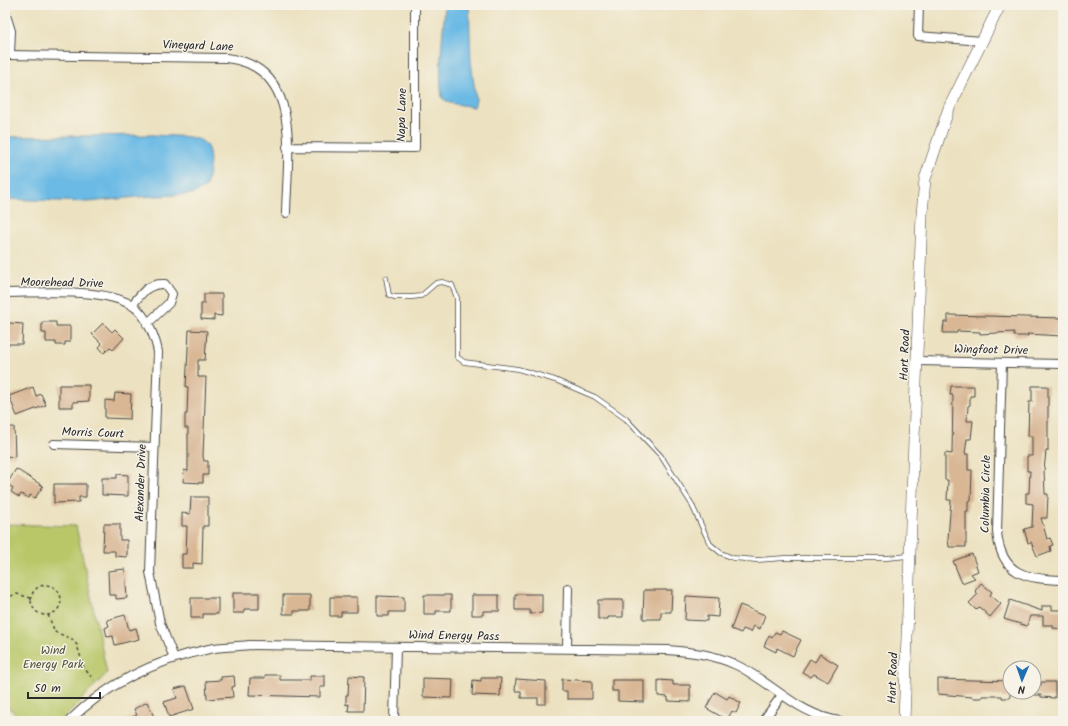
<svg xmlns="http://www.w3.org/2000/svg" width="1068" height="726" viewBox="0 0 1068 726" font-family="Kalam,sans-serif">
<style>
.green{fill:#b9c769;stroke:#72794a}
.water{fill:#6abae5;stroke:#4a7288}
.building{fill:#d9b795}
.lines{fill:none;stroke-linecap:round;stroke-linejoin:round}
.lane-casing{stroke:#484642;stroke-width:5.5}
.street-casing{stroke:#484642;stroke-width:10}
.secondary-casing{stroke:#484642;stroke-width:12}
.path{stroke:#484642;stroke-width:1.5;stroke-dasharray:3 3;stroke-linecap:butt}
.lane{stroke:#fff;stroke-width:4}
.street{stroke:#fff;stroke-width:8}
.secondary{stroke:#fff;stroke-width:11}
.labels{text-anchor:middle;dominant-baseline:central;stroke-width:3;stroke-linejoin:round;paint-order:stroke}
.street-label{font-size:12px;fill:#2b2b2b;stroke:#f7f3e8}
.park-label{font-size:12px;fill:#4e523a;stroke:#f7f3e8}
</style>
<rect width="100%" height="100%" fill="#f7f3e8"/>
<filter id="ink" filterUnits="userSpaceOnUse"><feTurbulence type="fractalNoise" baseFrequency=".025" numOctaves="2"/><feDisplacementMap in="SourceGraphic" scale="8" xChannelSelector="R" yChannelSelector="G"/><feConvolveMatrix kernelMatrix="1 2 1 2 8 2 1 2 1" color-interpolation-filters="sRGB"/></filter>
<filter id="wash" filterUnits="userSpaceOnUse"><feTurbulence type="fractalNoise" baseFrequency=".012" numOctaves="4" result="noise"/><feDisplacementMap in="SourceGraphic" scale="16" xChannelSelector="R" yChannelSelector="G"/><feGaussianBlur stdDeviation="0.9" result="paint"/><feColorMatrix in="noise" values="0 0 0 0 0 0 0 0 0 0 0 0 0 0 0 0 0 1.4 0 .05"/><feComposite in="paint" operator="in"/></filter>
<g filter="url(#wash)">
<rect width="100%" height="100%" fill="#ece2c1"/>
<path class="green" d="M5,524L76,526L107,673L61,721H22L5,703Z"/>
<path class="water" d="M445,5H469L471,61L476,100L474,107L450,103L442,98C438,67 443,36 445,5Z
M153,135C198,138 219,130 206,187L193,194L137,197L89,202L5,199V137Z"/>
<g id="blocks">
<path class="building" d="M204,294H222V316L214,315V320L201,319V304H204Z
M948,315L1063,318V334L1062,336L1027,334L1028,336H1014V332L980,334V332L957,331V333H943L944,322H948Z
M42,322H56V326H70V342H65V345H56V342H46V333H42Z
M10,323L23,324L22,344H5V325Z
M103,323L112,332L115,329L124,338L113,350L110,347L104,353L99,347L102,344L92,334Z
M189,330L207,331L205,360H198V377H206L203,456L204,461H208V475H203V483L183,482L184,470L188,471V428H185V414H187L188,387H186Z
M59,385H89V401L73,402V407H59Z
M951,386H974V396H970V405L968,406L967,421H973L971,439H967L965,454H968V470H972L971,500L968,501V511H966V547H949L948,539L951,500H947L948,480H945V453L952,454L953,395H950Z
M1032,386H1048V451H1046L1044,470L1045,494H1048L1047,518H1041L1047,539L1050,538L1053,545L1050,546L1051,551L1037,556L1031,542L1028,543L1024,529L1032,527L1033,504L1026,503V493H1029L1030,471H1027V456H1032V436H1028L1029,402H1032Z
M33,387L36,396L41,394L46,405L17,416L9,396Z
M115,393L131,394L130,419L105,418V400L114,401Z
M5,427H14L15,457L5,456Z
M16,469L43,486L35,498L30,495L29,498L21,494L19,497L11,492L13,488L7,484Z
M117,474L128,475V496L102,495V478H117Z
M54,484H86V497H79V502L54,503Z
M191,497H208V526H203L202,564L193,563V568H182V554H186L187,526H182V513L190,514Z
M104,524H120V540H127V557L115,556V551H103Z
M972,554L978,571L971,574L975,578L962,583L953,561Z
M125,569L127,598L116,599V595H109L108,571Z
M981,583L992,592L990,595L1001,604L990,617L979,607L976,610L969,603L978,594L975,591Z
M644,590H672L671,612H661V619H643Z
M233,593H259V609H244V613H233Z
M515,594H542V613L530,614V610H515Z
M283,595H310V611H294V614H283Z
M424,595H451V611H436V614H424Z
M472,595H499V611H483V615H472Z
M377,596L404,597V612H389V616H377Z
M686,596L719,598L718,617L707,616V621L685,620Z
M330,597H357V612H341V616H330Z
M191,598H218V614H203V618H191Z
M598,600H623V617H608V619H598Z
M1010,600L1042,611V606H1052V610H1063V629L1053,628V625H1043V616H1030L1027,626L1004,619Z
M740,605L765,615L760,629L754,626L751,632L743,629L741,633L731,629Z
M125,615L129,630L136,628L139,639L115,645L113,636L107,637L105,628L109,626L107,620Z
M782,631L801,640L793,656L777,648L776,652L764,646L769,635L772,637L775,632L780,634Z
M820,654L838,665L828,682L814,674L811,677L802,672L810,659L815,662Z
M265,675H280V680H310V676H325V687H320V697L249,695L250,678H265Z
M234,676L235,686L232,687L233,697L207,699L206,681L221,680V677Z
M349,676L364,677L363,711H348L349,704L346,705V695H348Z
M423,678L453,679L452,698L423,697Z
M481,678H501L500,696L472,695L473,680L481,681Z
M516,679L546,681V704H538V698H521V691H515Z
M562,679L592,681V699H567V691H562Z
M938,679L1010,681V698H1002V696H982V698H972V697L938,694Z
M612,680H644V702L618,701V691H612Z
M658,680L673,681V685H690V702L668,701V697L658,696Z
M1041,682H1055V698L1041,697V695H1034V685H1041Z
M186,686L194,709L169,717L164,702L177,698L174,689Z
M715,692L727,699L729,696L741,703L736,713L732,711L727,720L706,708Z
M147,702L156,721H124L137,715L134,709Z"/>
</g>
</g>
<g filter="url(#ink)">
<use href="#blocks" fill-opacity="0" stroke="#484642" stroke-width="1"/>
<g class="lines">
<defs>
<path id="lane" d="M386,278L389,295L394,297H412L421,296L436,283L442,282L452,285L457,298V357L464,362L518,369L555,380L595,397L626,419L661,456L691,503L710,544L721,553L733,558L757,560L785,558H887L908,556"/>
<path id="street" d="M919,5L918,36L982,41
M5,12L11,31L10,54
M5,55L226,58C304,66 287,157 286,213
M287,147L415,148V5
M5,293C39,293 115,286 139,311C148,320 156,340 158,352L150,572L160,623L174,658
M132,305C142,293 148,283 165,284L172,294L169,303L147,324
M918,361L1063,364
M1002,363L997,532C1001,575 1026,579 1063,580
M54,444L154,447
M567,649L568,588
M69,721C107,684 156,660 209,649C222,646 235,647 249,645L668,650C691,652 712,654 734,664C770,680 798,716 841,721
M394,721L396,647
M763,721L782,695"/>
<path id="secondary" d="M904,721L922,214L925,179L949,108L1000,5"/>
</defs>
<use href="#lane" class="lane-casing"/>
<use href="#street" class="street-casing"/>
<use href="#secondary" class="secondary-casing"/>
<path class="path" d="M31 600a15 15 0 1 1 30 0a15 15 0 1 1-30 0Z
M5,598L17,594L31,598
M48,615L55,632L72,639L77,645L84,668L94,680"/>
<use href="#lane" class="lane"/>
<use href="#street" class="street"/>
<use href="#secondary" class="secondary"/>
</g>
</g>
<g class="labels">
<g class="street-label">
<text transform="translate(198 46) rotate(2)">Vineyard Lane</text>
<text transform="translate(402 115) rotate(-89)">Napa Lane</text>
<text transform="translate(62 283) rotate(1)">Moorehead Drive</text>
<text transform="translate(991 350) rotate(1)">Wingfoot Drive</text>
<text transform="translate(905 355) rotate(-88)">Hart Road</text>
<text transform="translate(93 433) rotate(2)">Morris Court</text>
<text transform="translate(141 483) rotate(-88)">Alexander Drive</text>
<text transform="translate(986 494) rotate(-89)">Columbia Circle</text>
<text transform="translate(454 636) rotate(1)">Wind Energy Pass</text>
<text transform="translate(893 678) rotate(-88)">Hart Road</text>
</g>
<g class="park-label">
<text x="53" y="650">Wind<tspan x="53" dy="14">Energy Park</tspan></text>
</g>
</g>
<rect width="1068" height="726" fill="none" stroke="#f7f3e8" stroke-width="20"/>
<g transform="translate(1022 680) rotate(182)"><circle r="19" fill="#f7f3e8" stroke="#a5a39c"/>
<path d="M0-3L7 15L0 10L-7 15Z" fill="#1f6fb2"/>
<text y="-6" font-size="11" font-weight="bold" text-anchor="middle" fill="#2b2b2b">N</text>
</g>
<path d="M28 692v6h72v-6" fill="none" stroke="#2b2b2b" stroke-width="2"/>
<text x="34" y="692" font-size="12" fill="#2b2b2b" stroke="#f7f3e8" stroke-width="3" paint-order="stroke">50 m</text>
</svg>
